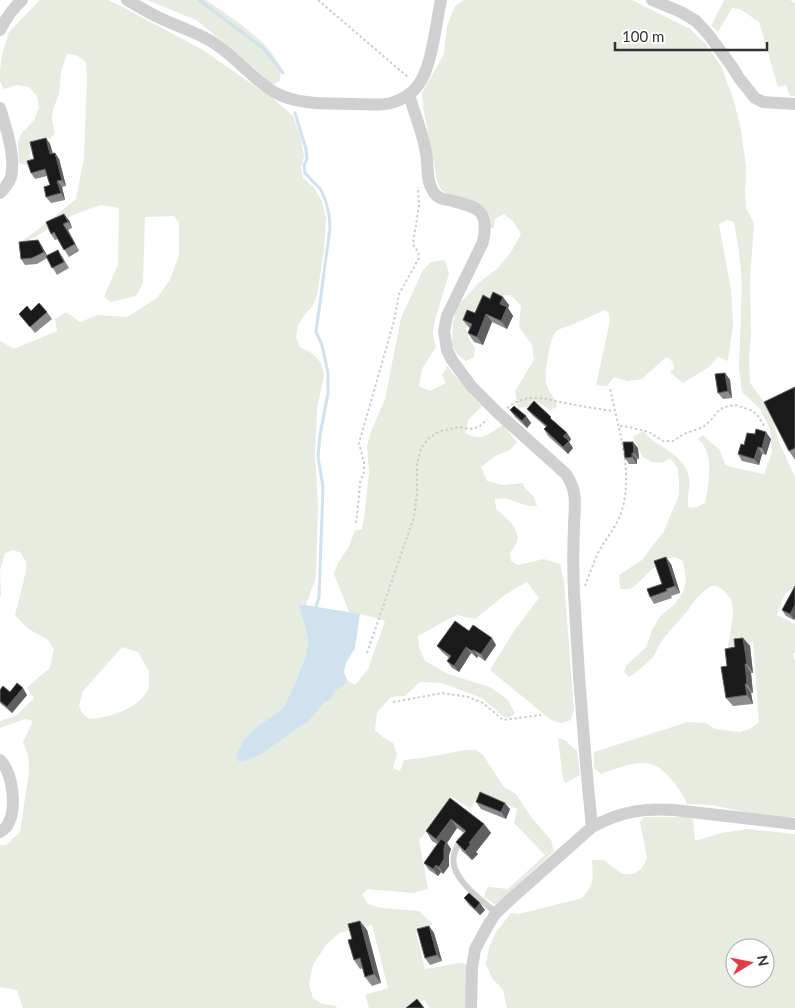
<svg xmlns="http://www.w3.org/2000/svg" width="795" height="1008" viewBox="0 0 795 1008" font-family="Lato,sans-serif">
<style>
.green{fill:#e6ecdf;fill-rule:evenodd}
.water{fill:#cfe2ee}
.lines{fill:none;stroke-linecap:round;stroke-linejoin:round}
.stream{stroke:#cfe2ee;stroke-width:3}
.path{stroke:#cdcdcd;stroke-width:2;stroke-dasharray:2.5 2.5;stroke-linecap:butt}
.service{stroke:#d0d0d0;stroke-width:6}
.minor{stroke:#d0d0d0;stroke-width:12}
.wall{fill:#8c8c8c}
.shaded-wall{fill:#5f5f5f}
.building{fill:#1a1a1a;stroke:#5f5f5f}
</style>
<rect width="100%" height="100%" fill="#fff"/>
<path class="green" d="M40,0H108L121,6L203,50L276,101L293,116L301,138L304,157L301,167L303,178L314,188L322,201L326,218L324,250L317,295L313,306L306,313L298,325L296,337L300,347L313,354L321,363L324,375L317,409L315,453L318,506L316,577L306,605L300,604L306,630L308,641L306,655L294,686L283,708L258,726L260,755L310,720L324,703L331,699L333,691L345,685L347,680L355,685L368,669L385,621L373,617L349,612L334,574L338,563L348,548L355,531L362,529L365,511L369,471L367,446L370,434L385,399L401,318L423,270L431,262L445,260L449,273L435,320L433,334L436,347L422,369L419,386L430,391L446,383L442,375L447,366L470,394L482,406L468,420L465,433C482,442 488,434 503,425L517,442L510,450L495,456L481,467L487,481L502,485L523,483L525,488L534,497L537,506H528L505,498L495,499L496,509C505,517 521,528 517,542C515,546 512,550 510,553L511,561L518,565L544,559L560,564L564,581L574,709L571,720L561,723L551,720L490,670L514,631L539,598L527,582L506,594L475,619L456,615L418,636L419,647L425,661L448,674L490,687L507,699L515,713L509,718L503,716L482,698L442,683L420,682L405,696L391,697L377,712L375,730L384,738L393,743L397,754L393,768L400,771L404,760L423,758L466,750H476L483,755L504,787L516,794L531,817L551,840L554,851L496,905L484,897L488,887L508,889L545,855L514,823L517,809L482,792L470,809L451,796L443,813L419,840L428,889L413,893L367,889L362,895L368,904L381,908L419,911L433,924L416,933L425,969L459,963L466,964C465,979 468,994 466,1008H430L424,1000L410,1008H369L365,995L388,988L372,925L339,933L326,945L313,965L309,984L313,998L322,1004L337,1006L336,1008H23L17,990L0,987V845H6L20,832L29,772L28,755L23,742L33,721L25,719L0,728V721L17,715L34,698L27,688L34,681L50,668L54,649L48,640L27,628L15,615L26,571V562L21,553L14,550L5,553L0,570L1,594L0,599V341L14,349L57,331L55,319L66,312L80,322L98,315L127,317L157,298L170,280L179,255V223L174,216L145,217L143,283L136,296L110,302L104,296L118,265L119,208L101,205L86,210L50,225L47,230L23,244L22,241C41,228 58,213 76,199L84,158L87,79L86,62L76,55L67,54L61,72L59,94L53,109L52,120L55,134L49,139L31,146L29,166L19,163L18,142L21,134L34,120L39,108L37,96L29,87L17,85L4,89L0,81V70L3,50L9,32ZM122,647L138,652L149,671V688C146,692 143,698 139,701C127,712 105,718 89,719L82,713L79,705L83,691Z
M147,0H206L235,20L260,40L270,51L281,67L280,81L272,85L241,56L196,20Z
M464,0H632L690,29L705,43L721,66L734,101L741,130L746,166V180L745,190L746,208L754,223L750,281L751,335L749,358L750,383L768,407L773,419L778,440L795,477V587L785,594L777,615L795,624V652L793,655L795,661V816L794,817L772,818L712,805L687,804C684,796 680,791 675,784C670,778 665,771 658,767C644,757 616,768 601,774L594,768V752L688,722L706,723L715,729L740,732L750,729L759,722L753,642L728,649C729,635 736,613 731,599C730,598 726,594 726,593C714,580 708,587 698,597C694,601 691,604 689,609L663,639L653,657L638,671L629,677L624,672L626,666L646,647L652,630L660,616L675,604L683,592L686,580L683,561L675,557L661,560L636,585L630,589H620L619,575L642,560L664,531L679,495V480L677,467L670,458L663,463L652,462L643,457L633,437L643,431C647,435 650,439 655,442C669,451 685,459 689,477C691,488 686,498 689,508L697,507L705,503C709,483 715,453 698,439L703,435L710,442L719,449L725,464L731,467L764,474L772,452L770,429L760,409L742,392L739,368L742,284L739,252L734,222L727,220L719,224L731,290L733,324L728,361L718,357L709,367L683,383L670,372L674,368L673,363L669,358H665L642,379L628,381L614,377L607,386H600L596,385L610,321L609,313L605,310L569,326C564,327 558,329 555,333C550,338 544,375 546,383C548,392 556,398 557,407L550,410L538,402L528,407L518,408L515,391L534,360L532,345L519,327L521,306L511,295C493,296 490,303 479,316L472,314L466,329L469,339L475,348L474,357L466,361L458,355L452,345L453,324L456,307L480,282L498,268L511,252L521,234L513,221L504,214L495,219L494,228H489C489,222 489,215 485,209C476,197 447,199 440,188C439,186 438,183 437,180L423,107L422,93L444,54L447,26L455,6Z
M724,0H790L795,3V96H790L786,85L778,87L759,22L740,9L732,8L718,32L711,26Z
M558,738L565,740L577,751L580,775L566,783L563,780Z
M644,817H687L693,819L695,841L721,833L748,829L795,834V1008H507L503,990L492,978L486,964L489,947L496,932L511,913L519,914L582,898C595,884 593,878 592,860H604L622,874H634L642,868L647,858L640,822ZM735,948H765V978H735Z"/>
<path class="water" d="M299,604L360,614L355,648L346,663L344,672L347,680L345,685L334,691L331,699L324,703L310,720L260,755L244,761H238L236,755L245,739L258,726L283,708L294,686L306,655L308,641L306,630Z"/>
<g class="lines">
<path class="stream" d="M199,0L263,48L283,73
M295,113L306,149L307,159L304,165L305,173L321,190L326,202L329,215L330,228L316,332L322,345L328,373V393L320,435L318,457L323,487L319,598L316,606"/>
<path class="path" d="M318,0L409,78
M507,408C528,391 547,400 571,404C585,407 599,409 613,411
M620,426L629,427L649,432L663,441H673L684,434L703,427L712,419L717,412L724,407L736,405L753,411L758,416L765,427
M356,523L359,497L360,482L364,472V462L359,443L394,321L399,294L419,258L418,251L414,247L413,243L419,206L418,187
M585,586C589,575 593,564 598,553C605,539 616,528 621,513C635,472 617,427 610,387
M367,653L414,517L417,493V463L421,448L429,438L440,431L460,427L470,429L479,427L487,419
M393,702L410,699L442,693L468,697L483,703L503,720L541,715"/>
<path class="service" d="M460,840C458,845 455,850 454,855C448,877 482,900 496,913"/>
<path class="minor" d="M127,0C138,6 149,13 160,18C177,26 193,31 209,40C234,54 251,78 274,92C299,106 330,103 357,104C367,104 380,106 391,103C402,100 412,94 419,84C432,66 436,23 441,0
M652,0L681,12L696,21L708,34L731,65L739,78L755,98L763,102L795,104
M0,30C6,18 12,9 22,0
M409,95C414,111 420,127 424,143C425,149 427,155 427,162C428,172 427,182 433,191C437,198 442,199 449,200C476,207 490,208 483,242L447,316L444,331L447,350L452,360L471,386L499,414L566,474C579,494 574,506 574,528C573,550 573,572 574,593C578,671 584,749 592,827
M0,108C6,128 16,157 11,177C9,183 4,189 0,193
M0,760C13,773 17,808 8,824C7,827 3,830 0,832
M471,1008L472,968L475,949L490,922L496,913L512,898L592,827C619,812 643,808 674,810L795,824"/>
</g>
<path class="wall" d="M46,138L50,144L53,153H55L59,159L66,186L62,187L65,200L51,203L46,197L50,185L47,176L35,179L31,173Z
M69,220L72,228L68,230L79,251L69,257L58,239L55,240L51,234L46,222Z
M38,240L47,255L62,256L69,268L57,275L47,258L37,264L25,265L21,259Z
M490,299L509,305L508,308L513,316L507,329L492,322L483,345L474,342L468,333L470,329L463,320L475,313Z
M31,311L47,312L52,319L35,333L19,314Z
M725,373L730,380L732,398L723,399L718,393Z
M795,387V460L789,451Z
M527,409L556,423L567,433L571,439L569,442L573,448L568,454L548,436L544,429L546,427L532,415Z
M510,410L526,416L531,423L527,428L515,417Z
M771,439L766,455L762,454L759,465L742,461L738,454L744,445Z
M638,448L639,459H637V464H629L625,458Z
M671,564L680,593L671,596L672,598L654,604L650,597L662,584Z
M795,586V618L794,620L786,616L782,610Z
M469,631L496,645L485,661L478,656L477,658L471,653L459,672L452,668L447,661L449,658L442,652L437,646Z
M743,638L750,646L753,673H751L753,693H751L753,704L733,706L726,698L727,666L735,647Z
M0,690L10,692L27,695L12,713L0,703Z
M450,798L484,824L491,833L476,852L478,854L472,860L462,851L456,842L464,833L457,828L447,843L451,849L449,855V866L443,874L441,872L438,876L429,870L424,863L437,844L432,841L426,831Z
M476,802L510,809L506,819L481,809Z
M464,898L485,910L480,915L469,905Z
M429,926L434,933L442,961L430,965L425,958Z
M367,930L381,983L372,986L365,977L363,968L360,969L354,960L352,939Z"/>
<path class="shaded-wall" d="M46,138L50,144L54,160L50,154Z
M55,153L59,159L66,186L62,180Z
M57,181L62,187L65,200L61,193Z
M64,214L69,220L72,228L68,222Z
M63,224L68,230L79,251L75,244Z
M38,240L42,246L48,258L44,252Z
M503,297L509,305L508,308L513,316L507,329L501,321L500,304Z
M486,314L492,322L483,345L477,337Z
M725,373L730,380L732,398L728,391Z
M526,416L531,423L527,428L522,421Z
M766,432L771,439L766,455L762,448Z
M567,433L571,439L569,442L573,448L568,454L563,447V436Z
M633,442L638,448L639,459L634,453Z
M758,447L762,454L759,465L754,459Z
M632,453L637,459V464L632,457Z
M666,557L671,564L680,593L675,586Z
M795,605V618L794,620L790,614Z
M492,638L496,645L485,661L481,654Z
M743,638L750,646L753,673L747,664Z
M466,647L471,653L459,672L454,666Z
M473,650L478,656L477,658L472,651Z
M745,664L751,673L753,693L747,684Z
M745,684L751,693L753,704L747,695Z
M23,688L27,695L12,713L7,707Z
M505,803L510,809L506,819L501,812Z
M451,819L457,828L447,843L451,849L449,855V866L443,874L439,867L443,848L436,839Z
M484,824L491,833L476,852L478,854L472,860L465,851L469,843Z
M436,865L441,872L438,876L433,869Z
M480,903L485,910L480,915L475,909Z
M360,921L367,930L381,983L374,974Z
M429,926L434,933L442,961L437,955Z"/>
<path class="building" d="M46,138L50,154L55,153L62,180L57,181L61,193L46,197L44,187L50,185L45,169L31,173L27,161L34,159L30,142Z
M64,214L68,222L63,224L75,244L64,250L54,232L51,234L46,222Z
M38,240L44,252L32,258L21,259L19,242Z
M58,250L64,262L52,268L46,256Z
M493,292L503,297L500,304L507,307L501,321L486,314L477,337L468,333L472,324L463,320L467,310L475,313L483,295L490,299Z
M39,303L47,312L30,327L19,314L27,306L31,311Z
M725,373L728,391L718,393L715,374Z
M795,387V448L789,451L764,402Z
M534,401L551,417L550,418L567,433L563,436L569,441L563,447L544,429L547,426L527,409Z
M514,406L526,416L522,421L510,410Z
M756,429L766,432L762,448L758,447L754,459L738,454L741,444L744,445L747,433L755,434Z
M623,442H633L634,453H632V457L625,458Z
M666,557L675,586L666,589L667,591L650,597L647,589L662,584L654,561Z
M795,586V605L790,614L782,610Z
M455,621L469,631L473,625L492,638L481,654L473,650L472,651L466,647L454,666L447,661L451,656L437,646Z
M743,638L747,664H745L747,684H745L747,695L726,698L721,667L727,666L725,649L735,647L734,639Z
M17,683L23,688L7,707L0,701V690L3,686L10,692Z
M480,792L505,803L501,812L476,802Z
M450,798L484,824L469,843L471,844L465,851L456,842L466,831L451,819L436,839L426,831Z
M441,839L446,842L444,848V859L439,867L436,865L433,869L424,863Z
M469,893L480,903L475,909L464,898Z
M360,921L374,974L365,977L360,958L354,960L348,940L352,939L348,924Z
M429,926L437,955L425,958L417,929Z
M417,999L424,1008H406Z"/>
<g transform="translate(750 963) rotate(80)"><circle r="24" fill="#ffffff" stroke="#adadad"/>
<path d="M0-4L9 19L0 12L-9 19Z" fill="#e63946"/>
<text y="-8" font-size="14" font-weight="bold" text-anchor="middle" fill="#333333">N</text>
</g>
<path d="M615 42v8h152v-8" fill="none" stroke="#333333" stroke-width="2.5"/>
<text x="622" y="42" font-size="15" fill="#333333" stroke="#ffffff" stroke-width="4" paint-order="stroke">100 m</text>
</svg>
